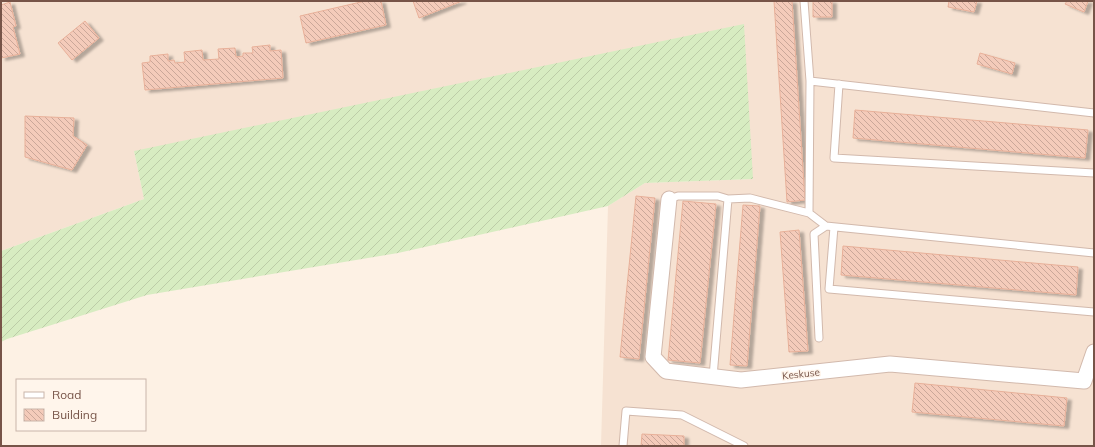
<svg xmlns="http://www.w3.org/2000/svg" width="1095" height="447" viewBox="0 0 1095 447" font-family="Mulish,sans-serif">
<style>
.residential{fill:#f6e2d2}
.garden{fill:url(#garden-furrows)}
.building{fill:url(#building-back-hatch);stroke:#e8b099;filter:url(#shadow)}
.lines{fill:none;stroke-linecap:round;stroke-linejoin:round}
.lane-casing{stroke:#d2b9ac;stroke-width:9}
.street-casing{stroke:#d2b9ac;stroke-width:17}
.lane{stroke:#fff;stroke-width:7}
.street{stroke:#fff;stroke-width:15}
.labels{text-anchor:middle;dominant-baseline:central;stroke-width:3;stroke-linejoin:round;paint-order:stroke}
.street-label{font-size:10px;fill:#775448;stroke:#fff5eb}
</style>
<defs>
<pattern id="garden-furrows" width="10" height="10" patternUnits="userSpaceOnUse"><rect width="10" height="10" fill="#d7ecc1"/><path d="M-1 1l2-2M0 10L10 0M9 11l2-2" fill="none" stroke="#bccca7"/></pattern>
<pattern id="building-back-hatch" width="6" height="6" patternUnits="userSpaceOnUse"><rect width="6" height="6" fill="#f4cbba"/><path d="M-1 5l2 2M0 0l6 6M5-1l2 2" fill="none" stroke="#caa799"/></pattern>
<filter id="shadow"><feDropShadow dx="4.5" dy="2.5" stdDeviation="1" flood-color="#0004"/></filter>
</defs>
<rect width="100%" height="100%" fill="#fdf1e4"/>
<path class="residential" d="M1,1H1094V446H601L608,206L645,183L753,179L134,151L144,199L1,251Z"/>
<path class="garden" d="M744,24L753,179L645,183L608,206L398,253L147,295L7,339L1,342V251L144,199L134,151Z"/>
<path class="building" d="M365,1H381L386,25L306,43L300,16Z
M413,1H462L419,18Z
M774,1H792L805,200L787,202Z
M813,1H832V17H813Z
M949,1H977L974,12L948,7Z
M1067,1H1088L1084,12L1065,4Z
M10,2L16,26L13,27L20,54L1,58V5Z
M85,21L99,38L72,60L58,43Z
M270,45V51L281,50L283,78L145,90L142,63L150,62V56L168,54V61L174,60L175,63L185,62L184,52L202,50L203,60L219,59L218,49L235,48L236,57L243,56V53H253L252,47Z
M980,53L1015,63L1012,74L977,64Z
M855,110L1088,130L1085,158L853,138Z
M25,116L74,118L73,136L87,145L72,170L25,157Z
M636,196L655,198L639,359L620,357Z
M683,201L716,204L700,363L668,360Z
M743,205L760,206L747,366L730,365Z
M799,230L808,351L789,352L780,232Z
M843,246L1078,267L1076,295L841,275Z
M915,383L1067,398L1064,426L912,412Z
M642,434L684,436V446H641Z"/>
<g class="lines">
<defs>
<path id="lane" d="M804,1L810,81L809,213L826,226L1094,253
M810,81L1094,113
M839,84L834,158L1094,173
M669,199L678,196H718L728,199L750,198L809,213
M834,227L829,289L1094,312
M819,338L814,234L826,226
M713,377L728,199
M623,446L626,411L682,415L744,446"/>
<path id="street" d="M669,199L653,357L666,371L741,380L890,364L1084,381L1094,352"/>
</defs>
<use href="#lane" class="lane-casing"/>
<use href="#street" class="street-casing"/>
<use href="#lane" class="lane"/>
<use href="#street" class="street"/>
</g>
<g class="labels">
<g class="street-label">
<text transform="translate(801 374) rotate(-6)">Keskuse</text>
</g>
</g>
<rect width="1095" height="447" fill="none" stroke="#775448" stroke-width="4"/>
<rect x="16" y="379" width="130" height="52" fill="#fff5eb" stroke="#c9b5aa"/>
<rect x="24" y="392" width="20" height="6" fill="#ffffff" stroke="#c9b5aa"/>
<text x="52" y="399" font-size="12" fill="#775448">Road</text>
<rect x="24" y="409" width="20" height="12" fill="url(#building-back-hatch)" stroke="#c9b5aa"/>
<text x="52" y="419" font-size="12" fill="#775448">Building</text>
</svg>
